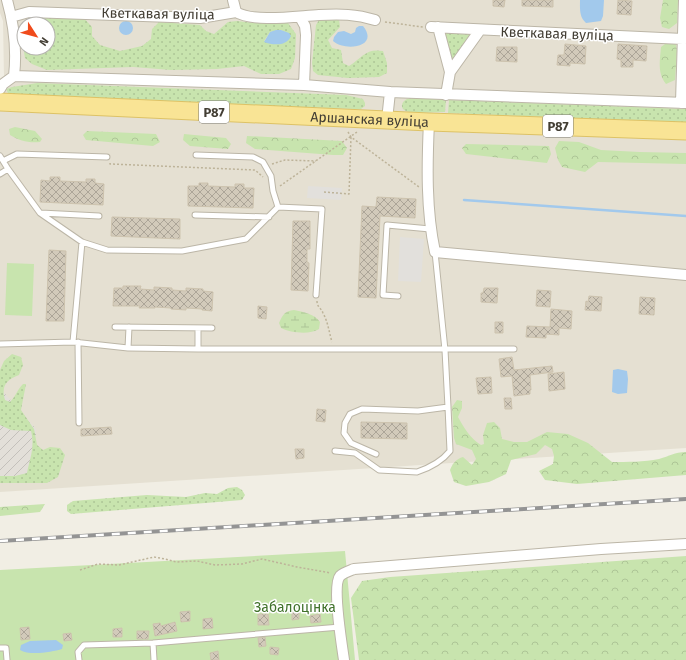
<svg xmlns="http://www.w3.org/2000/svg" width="686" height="660" viewBox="0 0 686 660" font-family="'Fira Sans',sans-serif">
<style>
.residential{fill:#e5e0d2;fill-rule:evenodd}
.industrial{fill:url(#industrial-furrows)}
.grass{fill:url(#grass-dots);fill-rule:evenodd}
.forest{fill:url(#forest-crowns)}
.wetland{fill:url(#wetland-marsh)}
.garden{fill:#c8e4ae}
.parking{fill:#e2e0dc}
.water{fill:#a2c9ec}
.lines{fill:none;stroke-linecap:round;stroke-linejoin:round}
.stream{stroke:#a2c9ec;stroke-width:2.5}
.building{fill:url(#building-cross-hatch);stroke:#cdc3ae}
.service-casing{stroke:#bcb6a7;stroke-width:7}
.minor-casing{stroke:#bcb6a7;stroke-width:12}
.primary-casing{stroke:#ddc266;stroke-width:19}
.path{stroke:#bdb399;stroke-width:1.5;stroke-dasharray:2 2;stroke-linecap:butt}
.service{stroke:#fff;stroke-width:5}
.minor{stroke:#fff;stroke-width:10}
.primary{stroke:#f9e495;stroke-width:17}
.rail-casing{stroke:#949494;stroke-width:4}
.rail{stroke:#fff;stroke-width:2.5;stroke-dasharray:8;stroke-linecap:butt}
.labels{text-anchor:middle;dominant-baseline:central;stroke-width:3;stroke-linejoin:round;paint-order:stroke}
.shield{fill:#fff;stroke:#7b7871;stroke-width:1}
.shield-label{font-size:13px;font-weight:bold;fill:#433e34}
.street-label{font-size:14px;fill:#433e34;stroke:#fff}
.park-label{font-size:14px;fill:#41722b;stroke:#fff}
</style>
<defs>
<pattern id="industrial-furrows" width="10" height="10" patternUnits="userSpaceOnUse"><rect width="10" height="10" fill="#e3dfd9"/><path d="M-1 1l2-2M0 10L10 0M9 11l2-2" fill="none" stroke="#c4c0bb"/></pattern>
<pattern id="grass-dots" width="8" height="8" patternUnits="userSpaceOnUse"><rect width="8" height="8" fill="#c8e4ae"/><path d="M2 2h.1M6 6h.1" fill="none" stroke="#adc596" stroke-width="1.8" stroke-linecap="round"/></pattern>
<pattern id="forest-crowns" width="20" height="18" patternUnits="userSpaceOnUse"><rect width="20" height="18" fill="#c8e4ae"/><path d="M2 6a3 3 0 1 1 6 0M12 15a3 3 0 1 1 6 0" fill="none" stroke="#adc596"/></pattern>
<pattern id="wetland-marsh" width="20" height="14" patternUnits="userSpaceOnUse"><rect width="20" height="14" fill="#c8e4ae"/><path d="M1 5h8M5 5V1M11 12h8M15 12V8" fill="none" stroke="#adc596"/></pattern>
<pattern id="building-cross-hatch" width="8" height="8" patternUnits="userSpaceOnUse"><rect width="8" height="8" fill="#d2caba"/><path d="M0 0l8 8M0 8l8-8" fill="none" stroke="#aca598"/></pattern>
</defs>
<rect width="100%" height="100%" fill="#f1eee4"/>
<path class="residential" d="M0,0H686V448L0,492V84L4,78L3,21L0,13ZM24,24H48V48H24Z"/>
<path class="industrial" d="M0,388L36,429V478H0Z"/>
<path class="grass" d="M83,17L92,27V36L100,45L120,51L142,46L151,39L152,29L159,22L200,25L206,31L214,34L228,22L237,21L254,23L272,21L288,23L296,34L295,58L291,69L279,74H261L244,66L217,69L171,70L133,67L47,70L32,64L25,58L20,27L29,18ZM24,24H48V48H24ZM281,30L285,32L264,41L270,32Z
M329,18L339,19L340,27L328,40L332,48L341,50L343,63L349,66C363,57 366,48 383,51L387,63V73L379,77L348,78L318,75L313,71L312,63L316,25L319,20Z
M447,30L469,33L472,37L451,65L443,35Z
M37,83L346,95L363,99L365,103V106L361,109H356L92,100L9,95L6,89L12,87Z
M417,98L446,100L445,112C435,112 414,114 406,111C399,108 402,101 407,99C410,98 414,98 417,98Z
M449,100L686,109V123L448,113Z
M12,354L21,357L23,365L19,375C6,380 1,386 5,400L10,402C16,396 17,390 23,384H26L21,410L34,429L37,445L43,450L50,447L60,448L65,455L58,477L47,483H0V476H15L27,473C30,458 35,447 31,431L11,430L0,425V370L4,361Z
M237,487L242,490L245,495L242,500L71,514L67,511V505L73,501L147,495L186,497L205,493L217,494L228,488Z"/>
<path class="forest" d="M663,0H678L677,23L669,29L662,27L660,18Z
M669,41H675L677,50L675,80L666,84C657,73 660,60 661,47Z
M15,127L35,131L42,139L40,142C28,143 20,141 10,135L9,129Z
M87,131L156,134L160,142L153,146L86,140L83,135Z
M184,134L226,138L231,144L228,149L190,146L183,140Z
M247,136L342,141L347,148L343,155H333L255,149L246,143Z
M559,141L579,142L601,150L640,152L686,153V164L598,162L585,172L562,167L558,160L555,148Z
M466,144L549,146L551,154L547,163L466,154L462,148Z
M457,400L462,401V408L458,417C464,428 470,438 481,445L484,444L483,435L487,423L494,422L500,428L502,439L514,442H527L547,432L568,434L588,443L612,462C627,462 644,462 659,459C670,456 674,452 686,452V475L577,484L545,480L539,471L553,464L554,456L552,449L545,445L536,454L511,460L506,474L489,482L466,486L454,482L450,470C453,463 456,459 463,457L472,465L476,459L472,450L456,444L454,438L452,407Z
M45,504L40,512L0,516V507Z
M686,556V660H359L351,598L362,581L390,577Z"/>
<path class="wetland" d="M294,310C303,312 315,314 320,322L319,329C310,335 291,333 281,328L279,323C283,314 285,311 294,310Z"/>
<path class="garden" d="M7,263L34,264L32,316L5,315Z
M345,551L355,660H0V570Z"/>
<path class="parking" d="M308,186L342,188L341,200L307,198Z
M400,237L424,239L421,282L398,281Z"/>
<path class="water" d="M580,0H604L603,16L601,21L586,23C579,17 580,9 580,0Z
M119 28a7 7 0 1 1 14 0a7 7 0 1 1-14 0Z
M359,26H363C380,47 345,52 333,41L334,37L338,32L344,31L351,34L355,32L356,28Z
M276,30H281L289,33L291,36C286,47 273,45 264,42L270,32Z
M618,369L627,371L628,379L627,393L618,394L612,392L613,370Z
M56,640L63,645L62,649C52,652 30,656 20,650L21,645L30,641Z"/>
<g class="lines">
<path class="stream" d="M464,200L686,216"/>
</g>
<path class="building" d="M493,0H505L504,7L493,6Z
M522,0H553V7L522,6Z
M618,0L632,1L631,15L617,14Z
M565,44L586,46L585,64L570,63V66L557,65L558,55H564Z
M618,44L647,46L646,61L633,60V67H621V60L617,59Z
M497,47H517V62L496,61Z
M50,177H60V181L86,182V179H95V183L104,184L103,205L40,202L41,180L50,181Z
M199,183H208V186L235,187V184H244V188H254L253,208L188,206V186H199Z
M377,197L416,199L415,218L380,216L376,298L358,297L362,206L376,207Z
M112,217L180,219V239L111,236Z
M293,221H310V249H307V262L309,263L308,291L291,290Z
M49,250L66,251L64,321H46Z
M123,286H141L140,289L154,290V287L172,288V290L186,291V288L203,289V291L213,292L212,311L202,310V309L186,308V310L171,309V308L155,307V308H139L140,306H113L114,288H123Z
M484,288H498L497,303L481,302V293H483Z
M537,290L551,291L550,307L536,306Z
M589,296L602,297L601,311L585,310L586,301L588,302Z
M640,297L655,298L654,315L639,314Z
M258,306L267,307L266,319L258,318Z
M551,309L572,311L571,329L559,328V335L546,334V338L526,337L527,326L550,327Z
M495,322H503V333H495Z
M512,357L514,370L552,366L553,372L530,375L531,390H530V394L514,396L512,376L501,377L499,359Z
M564,372L565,389L549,391L548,374Z
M491,377L492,393L478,394L476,378Z
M504,398H511L512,409H505Z
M317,409L326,410L325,422L316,421Z
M361,422L407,423V439L361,438Z
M111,427L112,434L81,436V429Z
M295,449H304V458L296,459Z
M190,611V621L181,622L180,612Z
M299,611V619L292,620V612Z
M258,614H268L269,625H258Z
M320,614L321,622L311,623L310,616Z
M212,618L213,628L203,629V619Z
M175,622L177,631L155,636L153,624L160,623L161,626Z
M29,627L30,639L21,640L20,628Z
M122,628V637H113V629Z
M137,631H149L148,639H137Z
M71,633L72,640L64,641L63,634Z
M265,637L266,646L259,647L258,638Z
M270,647L279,648L278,655L270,654Z
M218,651L219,660H211L210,653Z"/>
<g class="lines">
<defs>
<path id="service" d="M196,155L253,157L263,162L271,176L273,191L278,207
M0,156L8,169L40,213L82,242L107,250L182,251L246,239L278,207L322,209L316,295
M3,161L17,154L107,157
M0,174L8,169
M41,213L99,216
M195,215L269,217
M398,296L383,295L387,225L430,229
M115,327L212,328
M73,342L82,242
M78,342L79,423
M0,344L73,342L128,348L198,349H514
M128,348L129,327
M198,349V328
M335,451L355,453L379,470L417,472C429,468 442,461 450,451L448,407
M376,454L351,443L344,433L345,423L350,414L362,409L418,411L448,407L445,350L435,252
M153,643L154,660
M0,648H6L7,660
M79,660L78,652L84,645L153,643L340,627"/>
<path id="minor" d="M7,0C14,25 17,50 14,76
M233,0L236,12
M11,17L29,12L200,18L236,12C254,23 298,16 319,15C340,14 356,14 375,20
M300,17L305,26L306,35L304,85
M431,27L683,39
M438,27L450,72L446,95
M450,72L480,30
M0,89L3,84L14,76L304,85L390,92L686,103
M681,103L684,0
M387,120L390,92
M429,122C427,165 426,210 435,252L686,275
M344,660C342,646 332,585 340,576C343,573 349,571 354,569L601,549L686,544"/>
<g id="primary">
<path id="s1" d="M0,102L429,122L686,131"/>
</g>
</defs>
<use href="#service" class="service-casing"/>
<use href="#minor" class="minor-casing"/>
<use href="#primary" class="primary-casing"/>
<path class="path" d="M385,22L423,27
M348,132L351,137L419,187
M110,163V164L255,170L263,177
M272,164L285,160L316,161
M280,186L357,132
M324,192L349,194L351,137
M317,301C317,307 321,308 323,313C328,322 329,332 332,342
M80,570L98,564L119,565L154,557L165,559L176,562L197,561L215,565L242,564L262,559L297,567L331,573"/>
<use href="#service" class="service"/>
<use href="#minor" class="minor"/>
<use href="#primary" class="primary"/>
<defs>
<path id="rail" d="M0,541L686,499"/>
</defs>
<use href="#rail" class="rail-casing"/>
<use href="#rail" class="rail"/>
</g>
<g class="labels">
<g class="shield">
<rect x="199" y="101" width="30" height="22" rx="3"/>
<rect x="543" y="115" width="30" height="22" rx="3"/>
</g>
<g class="shield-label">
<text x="214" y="112">Р87</text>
<text x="558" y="126">Р87</text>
</g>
<g class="street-label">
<text transform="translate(158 14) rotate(1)">Кветкавая вуліца</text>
<text transform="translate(557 34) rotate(2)">Кветкавая вуліца</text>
<text stroke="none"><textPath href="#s1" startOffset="370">Аршанская вуліца</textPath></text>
</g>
<g class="park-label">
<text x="295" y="607">Забалоцінка</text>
</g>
</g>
<g transform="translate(36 36) rotate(126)"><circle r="19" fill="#ffffff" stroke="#b4b2ae"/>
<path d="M0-3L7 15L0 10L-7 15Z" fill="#f04b1c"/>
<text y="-6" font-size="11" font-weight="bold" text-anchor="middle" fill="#433e34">N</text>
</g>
</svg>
